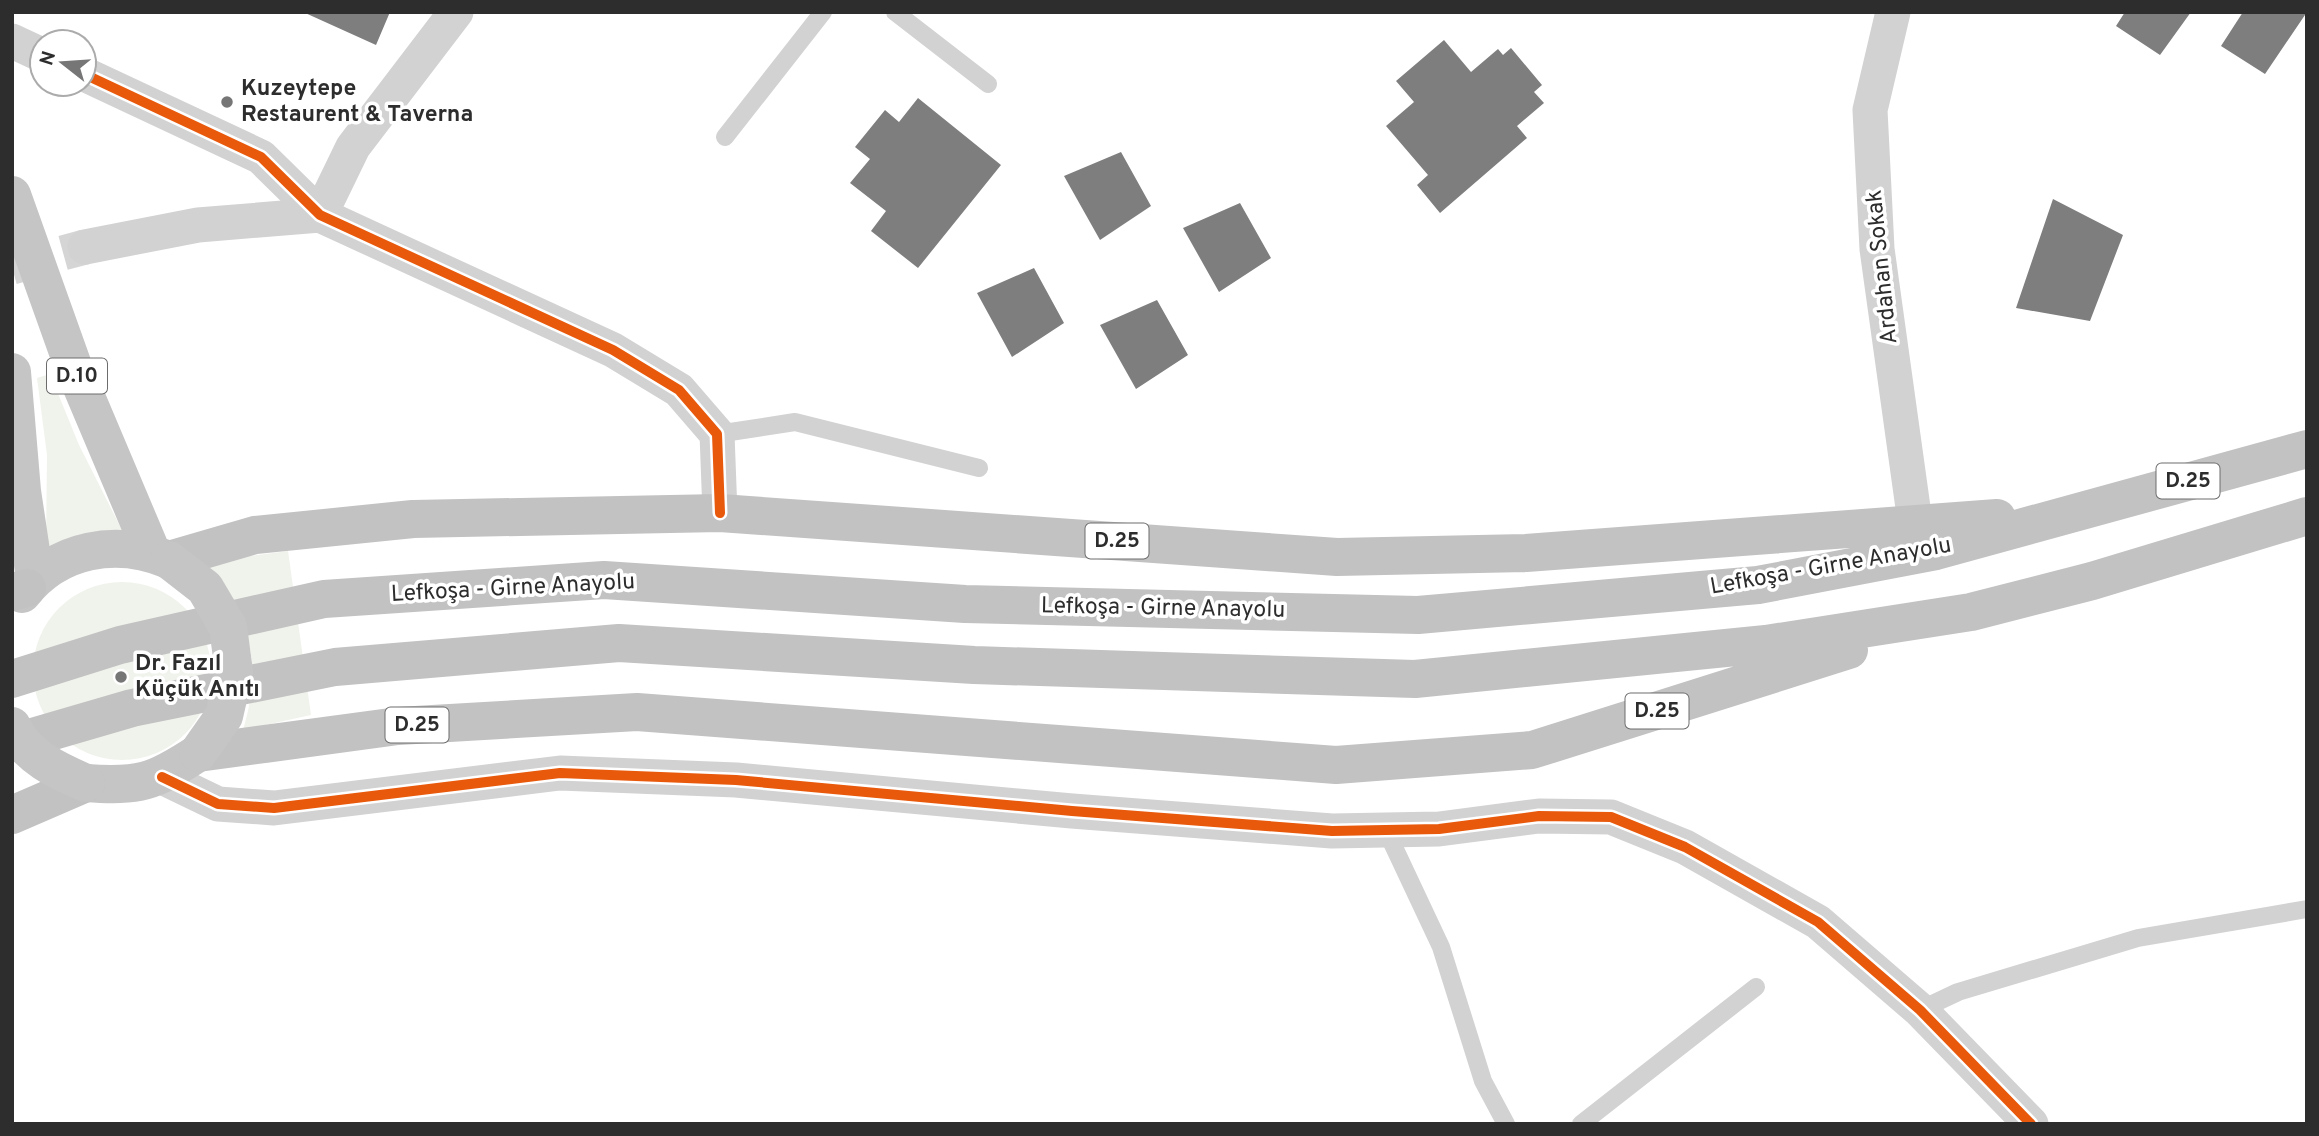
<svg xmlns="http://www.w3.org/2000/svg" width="2319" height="1136" viewBox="0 0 2319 1136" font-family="Overpass,sans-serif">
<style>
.green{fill:#f0f3ec}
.building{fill:#7e7e7e}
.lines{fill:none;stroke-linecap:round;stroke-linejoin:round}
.minor-tunnel{stroke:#d5d5d5;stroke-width:35;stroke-dasharray:35 18;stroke-linecap:butt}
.service{stroke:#d2d2d2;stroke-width:18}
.minor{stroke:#d2d2d2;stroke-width:35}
.primary{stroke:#c5c5c5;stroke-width:38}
.trunk{stroke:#c2c2c2;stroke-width:38}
.primary-bridge{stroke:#c5c5c5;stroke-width:38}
.cycleway-casing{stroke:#fff;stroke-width:15}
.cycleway{stroke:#e8590c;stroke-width:10}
.poi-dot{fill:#767676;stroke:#fff;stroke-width:2.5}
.labels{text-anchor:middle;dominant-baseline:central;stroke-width:7;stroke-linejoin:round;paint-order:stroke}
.shield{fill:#fff;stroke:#6c6c6c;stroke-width:2}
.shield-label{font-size:21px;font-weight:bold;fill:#2d2d2d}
.poi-label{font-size:23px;font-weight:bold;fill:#2d2d2d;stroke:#fff;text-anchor:start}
.street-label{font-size:23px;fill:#2d2d2d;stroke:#fff}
</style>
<rect width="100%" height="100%" fill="#fff"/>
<path class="green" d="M50,374L79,445L122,530L46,550L47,455L37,378Z
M288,551L311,715L243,730C264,662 249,616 206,562Z
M33 671a89 89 0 1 1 178 0a89 89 0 1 1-178 0Z"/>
<path class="building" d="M303,12H390L376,45Z
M2125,12H2191L2160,55L2116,26Z
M2243,12H2307L2265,74L2221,46Z
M1444,40L1471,72L1498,49L1503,55L1511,48L1542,85L1534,92L1544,103L1517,126L1527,138L1440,213L1417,185L1428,175L1386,126L1414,102L1396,81Z
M918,98L1001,165L918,268L871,231L886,211L850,183L870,159L855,147L885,110L899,122Z
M1121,152L1151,206L1100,240L1064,176Z
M2053,199L2123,235L2090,321L2016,308Z
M1240,203L1271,258L1219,292L1183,228Z
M1034,268L1064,323L1012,357L977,293Z
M1157,300L1188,355L1136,389L1100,325Z"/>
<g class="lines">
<path class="minor-tunnel" d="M12,267L85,247"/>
<path class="service" d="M895,12L988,84
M725,137L823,12
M717,434L795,422L979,468
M1386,830L1441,947L1483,1081L1506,1124
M1920,1010L1958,992L2138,938L2307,909
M1581,1124L1756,987"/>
<path class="minor" d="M1893,12L1870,110L1877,249L1915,522
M12,41L42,55
M84,74L261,157L320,215L613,350L679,390L717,434L720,513
M320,215L353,147L456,12
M85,247L198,225L320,215
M162,777L218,804L274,808L560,773L736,780L1072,811L1332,831L1439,829L1539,816L1611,817L1685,847L1818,922L1920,1010L2031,1124"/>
<path class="primary" d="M12,195L73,366L152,553
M12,372L22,491L35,578
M22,594C58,548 117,538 169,560
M86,783C139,787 154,782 198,753"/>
<path class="trunk" d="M169,560L255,535L413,519L720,513L1337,557L1526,553L1997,518
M12,592L27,588
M12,679L120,645L324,599L604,580L965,604L1418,615L1758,585L1936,551L2307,449
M12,743L132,708L335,667L619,643L974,665L1415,679L1766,644L1971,612L2092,581L2307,516
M198,753L398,726L637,712L1336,765L1532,750L1849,650
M12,815L86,783"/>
<path class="primary-bridge" d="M169,560L205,588L228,627L234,672L224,716L198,753
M12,726C26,757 58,771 86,783"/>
<defs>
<path id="cycleway" d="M84,74L261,157L320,215L613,350L679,390L717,434L720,513
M162,777L218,804L274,808L560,773L736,780L1072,811L1332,831L1439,829L1539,816L1611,817L1685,847L1818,922L1920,1010L2031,1124"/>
</defs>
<use href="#cycleway" class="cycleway-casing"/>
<use href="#cycleway" class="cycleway"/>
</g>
<g class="poi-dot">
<circle cx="227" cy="102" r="7"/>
<circle cx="121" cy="677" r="7"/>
</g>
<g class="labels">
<g class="shield">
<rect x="47" y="358.5" width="60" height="35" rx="5"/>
<rect x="2156.5" y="463.5" width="63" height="35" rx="5"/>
<rect x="1085.5" y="523.5" width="63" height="35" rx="5"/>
<rect x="1625.5" y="693.5" width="63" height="35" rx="5"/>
<rect x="385.5" y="707.5" width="63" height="35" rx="5"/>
</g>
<g class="shield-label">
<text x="77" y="376">D.10</text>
<text x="2188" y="481">D.25</text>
<text x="1117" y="541">D.25</text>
<text x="1657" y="711">D.25</text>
<text x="417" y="725">D.25</text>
</g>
<g class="poi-label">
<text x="241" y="89">Kuzeytepe<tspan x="241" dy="26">Restaurent &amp; Taverna</tspan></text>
<text x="135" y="664">Dr. Fazıl<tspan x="135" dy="26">Küçük Anıtı</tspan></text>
</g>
<g class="street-label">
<text transform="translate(1883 267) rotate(-96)">Ardahan Sokak</text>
<text transform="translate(1831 567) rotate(-10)">Lefkoşa - Girne Anayolu</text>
<text transform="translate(513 589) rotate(-3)">Lefkoşa - Girne Anayolu</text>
<text transform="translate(1163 609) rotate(1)">Lefkoşa - Girne Anayolu</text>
</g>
</g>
<rect width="2319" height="1136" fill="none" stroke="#2d2d2d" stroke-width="28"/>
<g transform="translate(63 63) rotate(287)"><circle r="33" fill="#ffffff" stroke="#ababab" stroke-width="2"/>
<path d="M0-5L12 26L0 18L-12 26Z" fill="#767676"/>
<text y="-10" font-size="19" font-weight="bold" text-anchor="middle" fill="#2d2d2d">N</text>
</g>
</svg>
